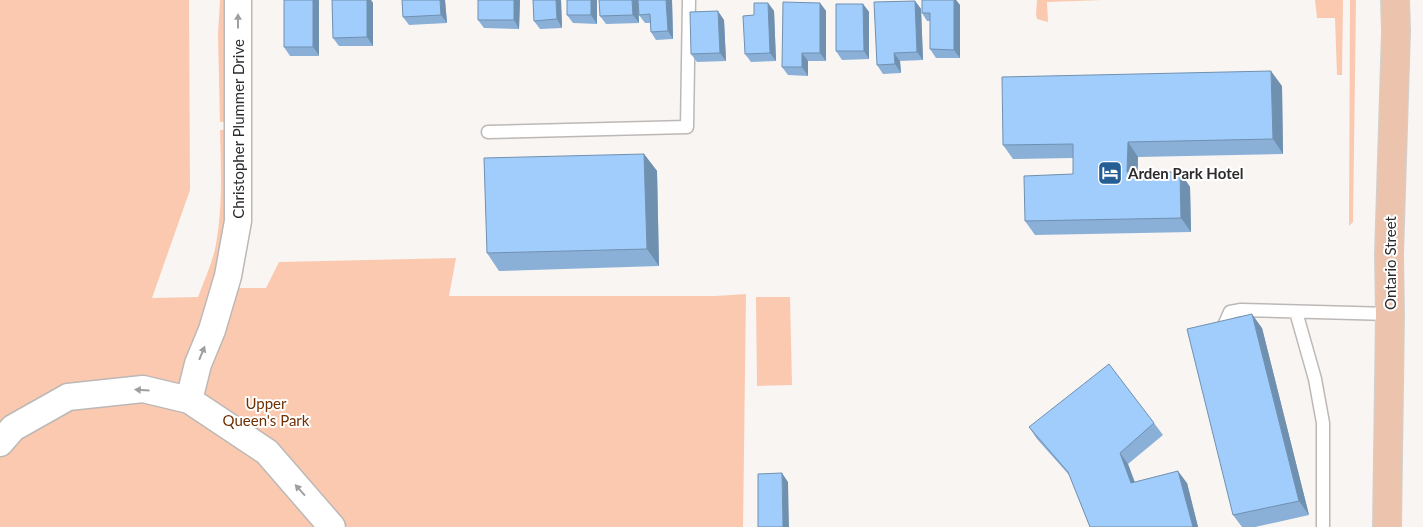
<svg xmlns="http://www.w3.org/2000/svg" width="1423" height="527" viewBox="0 0 1423 527" font-family="Lato,sans-serif">
<style>
.green{fill:#fac9b0}
.lines{fill:none;stroke-linecap:round;stroke-linejoin:round}
.lane-casing{stroke:#bcb8b6;stroke-width:15}
.street-casing{stroke:#bcb8b6;stroke-width:29}
.primary-casing{stroke:#d1d0d0;stroke-width:30}
.lane{stroke:#fff;stroke-width:12}
.street{stroke:#fff;stroke-width:26}
.primary{stroke:#ecc4ae;stroke-width:28}
.wall{fill:#8ab0d8}
.shaded-wall{fill:#7090b0}
.building{fill:#a0cdfb;stroke:#7090b0}
.oneway{fill:#a09f9f}
.labels{text-anchor:middle;dominant-baseline:central;stroke-width:4;stroke-linejoin:round;paint-order:stroke}
.street-label{font-size:15px;fill:#2c2a2a;stroke:#fff}
.poi-label{font-size:15px;font-weight:bold;fill:#2c2a2a;stroke:#fff;text-anchor:start}
.park-label{font-size:15px;fill:#703001;stroke:#fff}
</style>
<rect width="100%" height="100%" fill="#f9f5f3"/>
<path class="green" d="M0,0H189L190,190L152,298L198,297C204,281 211,266 215,249C223,210 221,170 220,130L233,129L236,288H266L279,262L456,258L449,296H715L746,294L743,527H0Z
M220,0H231L233,122H220L218,34Z
M1037,0H1103L1047,2L1048,22L1037,19L1036,14Z
M1315,0H1343L1342,75H1337L1335,18H1317Z
M1350,0H1356L1353,222L1349,226Z
M756,297H790L792,385L757,386Z"/>
<g class="lines">
<defs>
<path id="lane" d="M488,132L687,127L689,0
M1296,312L1315,379L1323,423V527
M1223,328L1230,312L1241,310L1390,314"/>
<path id="street" d="M189,400L198,364L212,330L228,276L238,221V0
M0,443L13,428L68,397L143,389L189,400L267,452L332,527"/>
<path id="primary" d="M1387,527L1390,314L1389,255L1396,31L1395,0"/>
</defs>
<use href="#lane" class="lane-casing"/>
<use href="#street" class="street-casing"/>
<use href="#primary" class="primary-casing"/>
<use href="#lane" class="lane"/>
<use href="#street" class="street"/>
<use href="#primary" class="primary"/>
</g>
<path class="wall" d="M284,0L319,56H290L284,47Z
M332,0H371L373,3V46H339L333,38Z
M402,0H445L447,23L409,25L403,17Z
M478,0H520L519,29L484,28L478,20Z
M533,0H561L562,28L540,29L534,21Z
M597,0V24L573,23L567,15Z
M638,0L639,23L606,24L600,16Z
M672,0L673,39L656,40L651,32L650,23H645L639,15Z
M922,0H956L960,5V58H936L930,49V21H927L922,13Z
M915,1L921,9L923,60L900,61L901,73L883,74L877,65Z
M768,3L774,11L776,61L751,62L745,54L754,15Z
M820,3L826,11V61H808V76L788,75L782,67Z
M863,4L869,12V59L842,60L836,51Z
M724,20L726,61L697,62L691,54Z
M1282,86L1283,154L1138,157V172H1180L1190,187L1191,232L1035,235L1025,221L1073,174V158L1013,159L1003,145Z
M644,154L657,171L659,266L499,271L487,253Z
M1262,328L1309,515L1255,527H1242L1233,515Z
M1154,423L1163,435L1128,464L1135,482L1187,483L1198,527H1090L1070,476L1037,439L1029,427Z"/>
<path class="shaded-wall" d="M313,0H319V56L313,47Z
M367,0H371L373,3V46L367,37Z
M440,0H445L447,23L441,15Z
M514,0H520L519,29L514,20Z
M556,0H561L562,28L557,19Z
M591,0H597V24L591,15Z
M632,0H638L639,23L633,15Z
M666,0H672L673,39L668,31Z
M954,0H956L960,5V58L954,50Z
M915,1L921,9L923,60L917,52Z
M768,3L774,11L776,61L770,53Z
M820,3L826,11V61L820,53Z
M863,4L869,12V59L864,51Z
M718,11L724,20L726,61L720,53Z
M802,53L808,61V76L802,67Z
M894,53L900,61L901,73L895,64Z
M1271,71L1282,86L1283,154L1273,139Z
M1128,142L1138,157L1137,186L1127,172Z
M644,154L657,171L659,266L647,249Z
M1180,172L1190,187L1191,232L1181,218Z
M1252,314L1262,328L1309,515L1299,501Z
M1120,453L1128,464L1139,495L1131,483Z
M1178,471L1187,483L1198,527H1193Z
M782,473L788,482L789,527H783Z"/>
<path class="building" d="M284,0H313V47H284Z
M332,0H367V37L333,38Z
M402,0H440L441,15L403,17Z
M478,0H514V20H478Z
M533,0H556L557,19L534,21Z
M567,0H591V15H567Z
M599,0H632L633,15L600,16Z
M638,0H666L668,31L651,32L650,14L639,15Z
M922,0H954V50L930,49V13H922Z
M915,1L917,52L894,53L895,64L877,65L874,2Z
M783,2L820,3V53H802V67H782Z
M754,3H768L770,53L745,54L743,16L754,15Z
M836,4H863L864,51H836Z
M718,11L720,53L691,54L690,12Z
M1271,71L1273,139L1128,142L1127,172H1180L1181,218L1025,221L1024,176L1073,174V144L1003,145L1002,77Z
M644,154L647,249L487,253L484,158Z
M1252,314L1299,501L1233,515L1187,329Z
M1109,364L1154,423L1120,453L1131,483L1178,471L1193,527H1090L1068,472L1029,427Z
M782,473L783,527H758V474Z"/>
<defs><path id="oneway-solid" d="M-6-.8H1V-3.2L6.5 0L1 3.2V.8H-6Z" transform="scale(1.25)"/></defs>
<g class="oneway">
<use href="#oneway-solid" transform="translate(238 21) rotate(-90)"/>
<use href="#oneway-solid" transform="translate(202 353) rotate(-68)"/>
<use href="#oneway-solid" transform="translate(142 390) rotate(-177)"/>
<use href="#oneway-solid" transform="translate(300 490) rotate(-132)"/>
</g>
<defs>
<symbol id="hotel-square" viewBox="-11 -11 22 22"><rect x="-9" y="-9" width="18" height="18" rx="4" fill="#245e95" stroke="#fff"/><path d="M-6-4.5h1.5V1H6V5H4.5V3h-9V5H-6ZM-4 0a1.8 1.8 0 1 1 3.6 0ZM.5 0V-2.5h3Q6-2.5 6 0Z" fill="#fff"/></symbol>
</defs>
<g fill-rule="evenodd">
<use href="#hotel-square" x="1096" y="159" width="28" height="28"/>
</g>
<g class="labels">
<g class="street-label">
<text transform="translate(238 129) rotate(-90)">Christopher Plummer Drive</text>
<text transform="translate(1390 263) rotate(-90)">Ontario Street</text>
</g>
<g class="poi-label">
<text x="1128" y="173">Arden Park Hotel</text>
</g>
<g class="park-label">
<text x="266" y="403">Upper<tspan x="266" dy="17">Queen's Park</tspan></text>
</g>
</g>
</svg>
